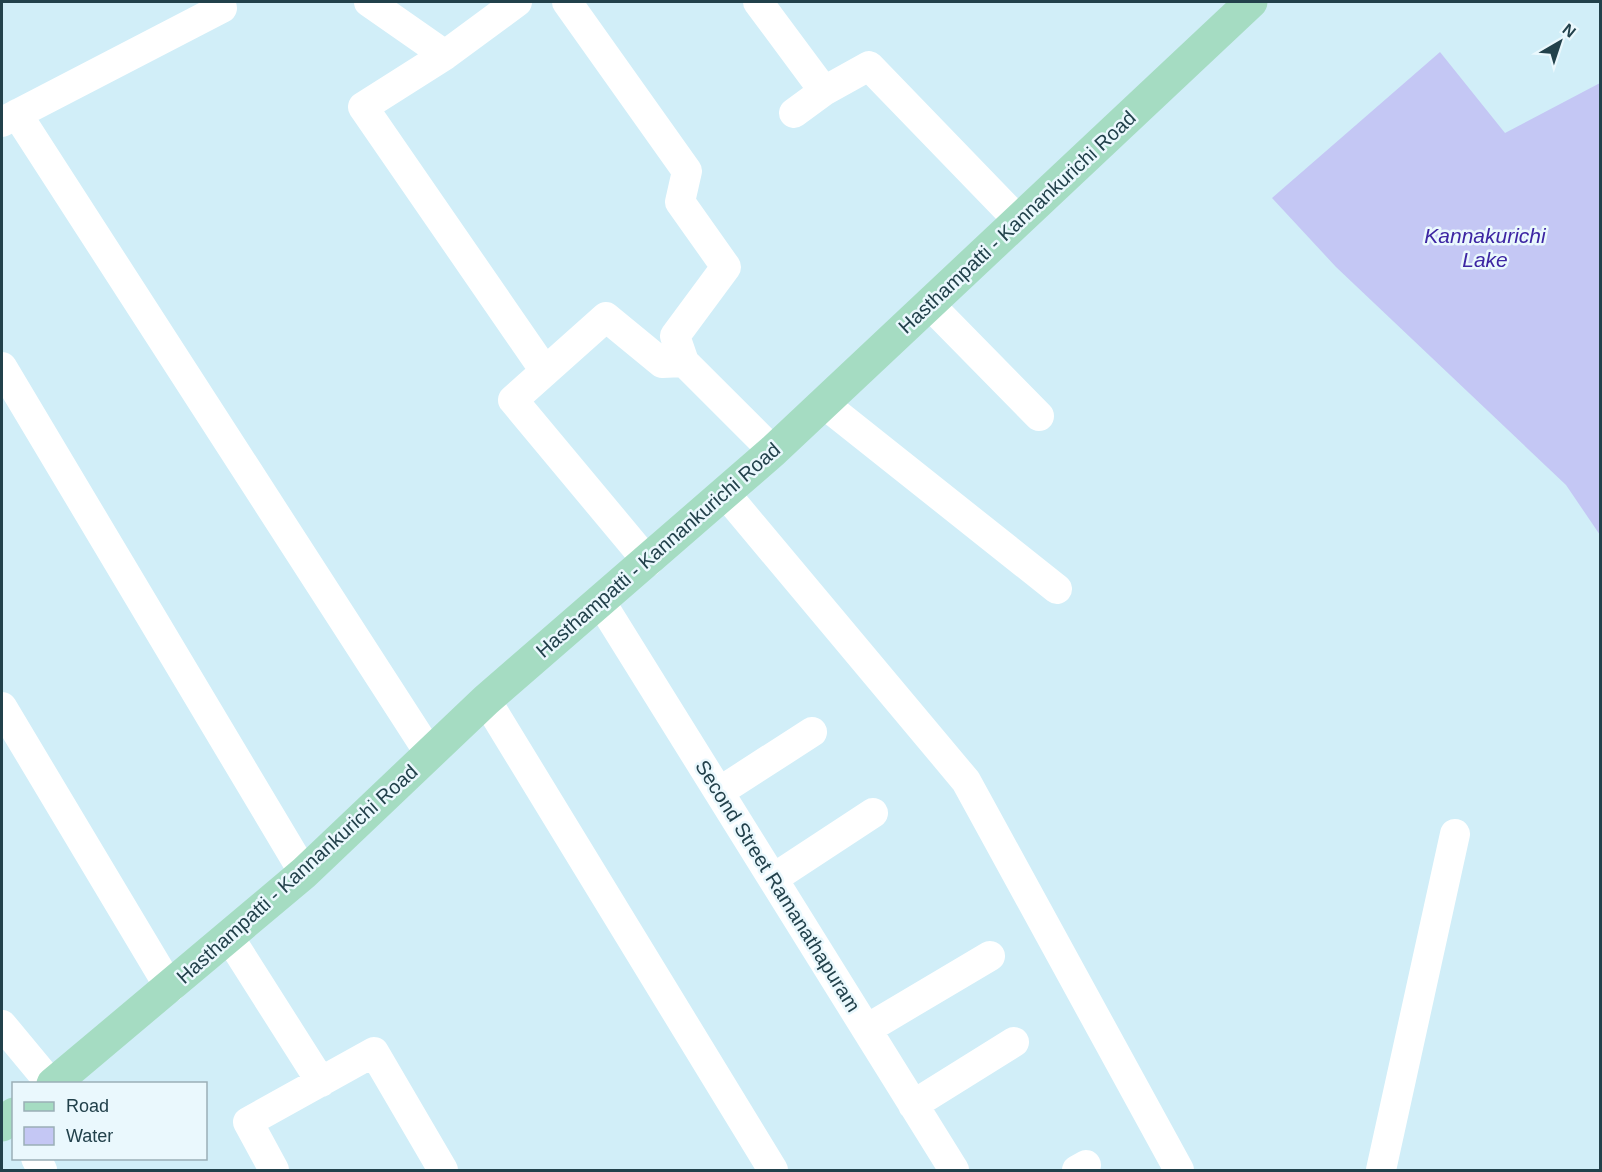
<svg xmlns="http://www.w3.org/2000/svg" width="1602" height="1172" viewBox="0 0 1602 1172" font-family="Arial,sans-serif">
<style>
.water{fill:#c4c7f4}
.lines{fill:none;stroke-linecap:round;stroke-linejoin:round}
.minor{stroke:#fff;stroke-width:30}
.major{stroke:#a5dcc2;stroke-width:33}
.labels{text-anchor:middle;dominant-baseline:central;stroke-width:5;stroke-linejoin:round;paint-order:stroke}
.street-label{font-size:20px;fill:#22414b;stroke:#eaf8fd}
.water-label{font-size:21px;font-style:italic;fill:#3d26a3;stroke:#eaf8fd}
</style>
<rect width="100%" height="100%" fill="#d1eef8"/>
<path class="water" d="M1440,52L1505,133L1600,83V535L1566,485L1336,267L1272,198Z"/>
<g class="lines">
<path class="minor" d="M369,2L445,55L517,2
M567,2L687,171L680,202L726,267L675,336L684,362
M758,2L824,91
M445,55L363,107L545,371
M794,113L824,91L869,66L1019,221
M17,114L430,754
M2,122L222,8
M929,304L1039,416
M2,367L304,873
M823,403L1057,589
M724,492L966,781L1179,1170
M648,562L513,400L606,317L662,363L684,362L773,451
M600,601L954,1170
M486,700L773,1170
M2,707L170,988
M719,792L812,732
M774,878L873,813
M229,937L321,1082
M2,1025L51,1084
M867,1029L990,956
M913,1105L1014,1042
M36,1158L42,1170
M274,1170L248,1122L374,1052L443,1170
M1077,1170L1086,1165
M1381,1170L1455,834"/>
<path class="major" d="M53,1084L304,873L486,700L773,451L1251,2
M2,1125L14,1114"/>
</g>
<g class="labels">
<g class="street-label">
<text transform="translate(1017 222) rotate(-43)">Hasthampatti - Kannankurichi Road</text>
<text transform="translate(658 550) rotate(-41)">Hasthampatti - Kannankurichi Road</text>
<text transform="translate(297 874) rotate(-42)">Hasthampatti - Kannankurichi Road</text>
<text transform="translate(778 886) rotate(58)">Second Street Ramanathapuram</text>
</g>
<g class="water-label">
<text x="1485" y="235">Kannakurichi<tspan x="1485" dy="24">Lake</tspan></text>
</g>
</g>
<rect width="1602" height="1172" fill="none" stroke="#22414b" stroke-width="6"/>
<rect x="12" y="1082" width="195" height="78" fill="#eaf8fd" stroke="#9aafb6" stroke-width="1.5"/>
<rect x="24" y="1102" width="30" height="9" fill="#a5dcc2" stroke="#9aafb6" stroke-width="1.5"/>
<text x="66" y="1112" font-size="18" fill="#22414b">Road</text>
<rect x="24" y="1127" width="30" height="18" fill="#c4c7f4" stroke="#9aafb6" stroke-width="1.5"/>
<text x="66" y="1142" font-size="18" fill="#22414b">Water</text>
<g transform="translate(1560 42) rotate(39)" stroke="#eaf8fd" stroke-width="4.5" paint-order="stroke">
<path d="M0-4.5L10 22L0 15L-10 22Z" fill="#22414b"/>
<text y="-9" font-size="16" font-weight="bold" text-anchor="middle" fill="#22414b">N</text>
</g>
</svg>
